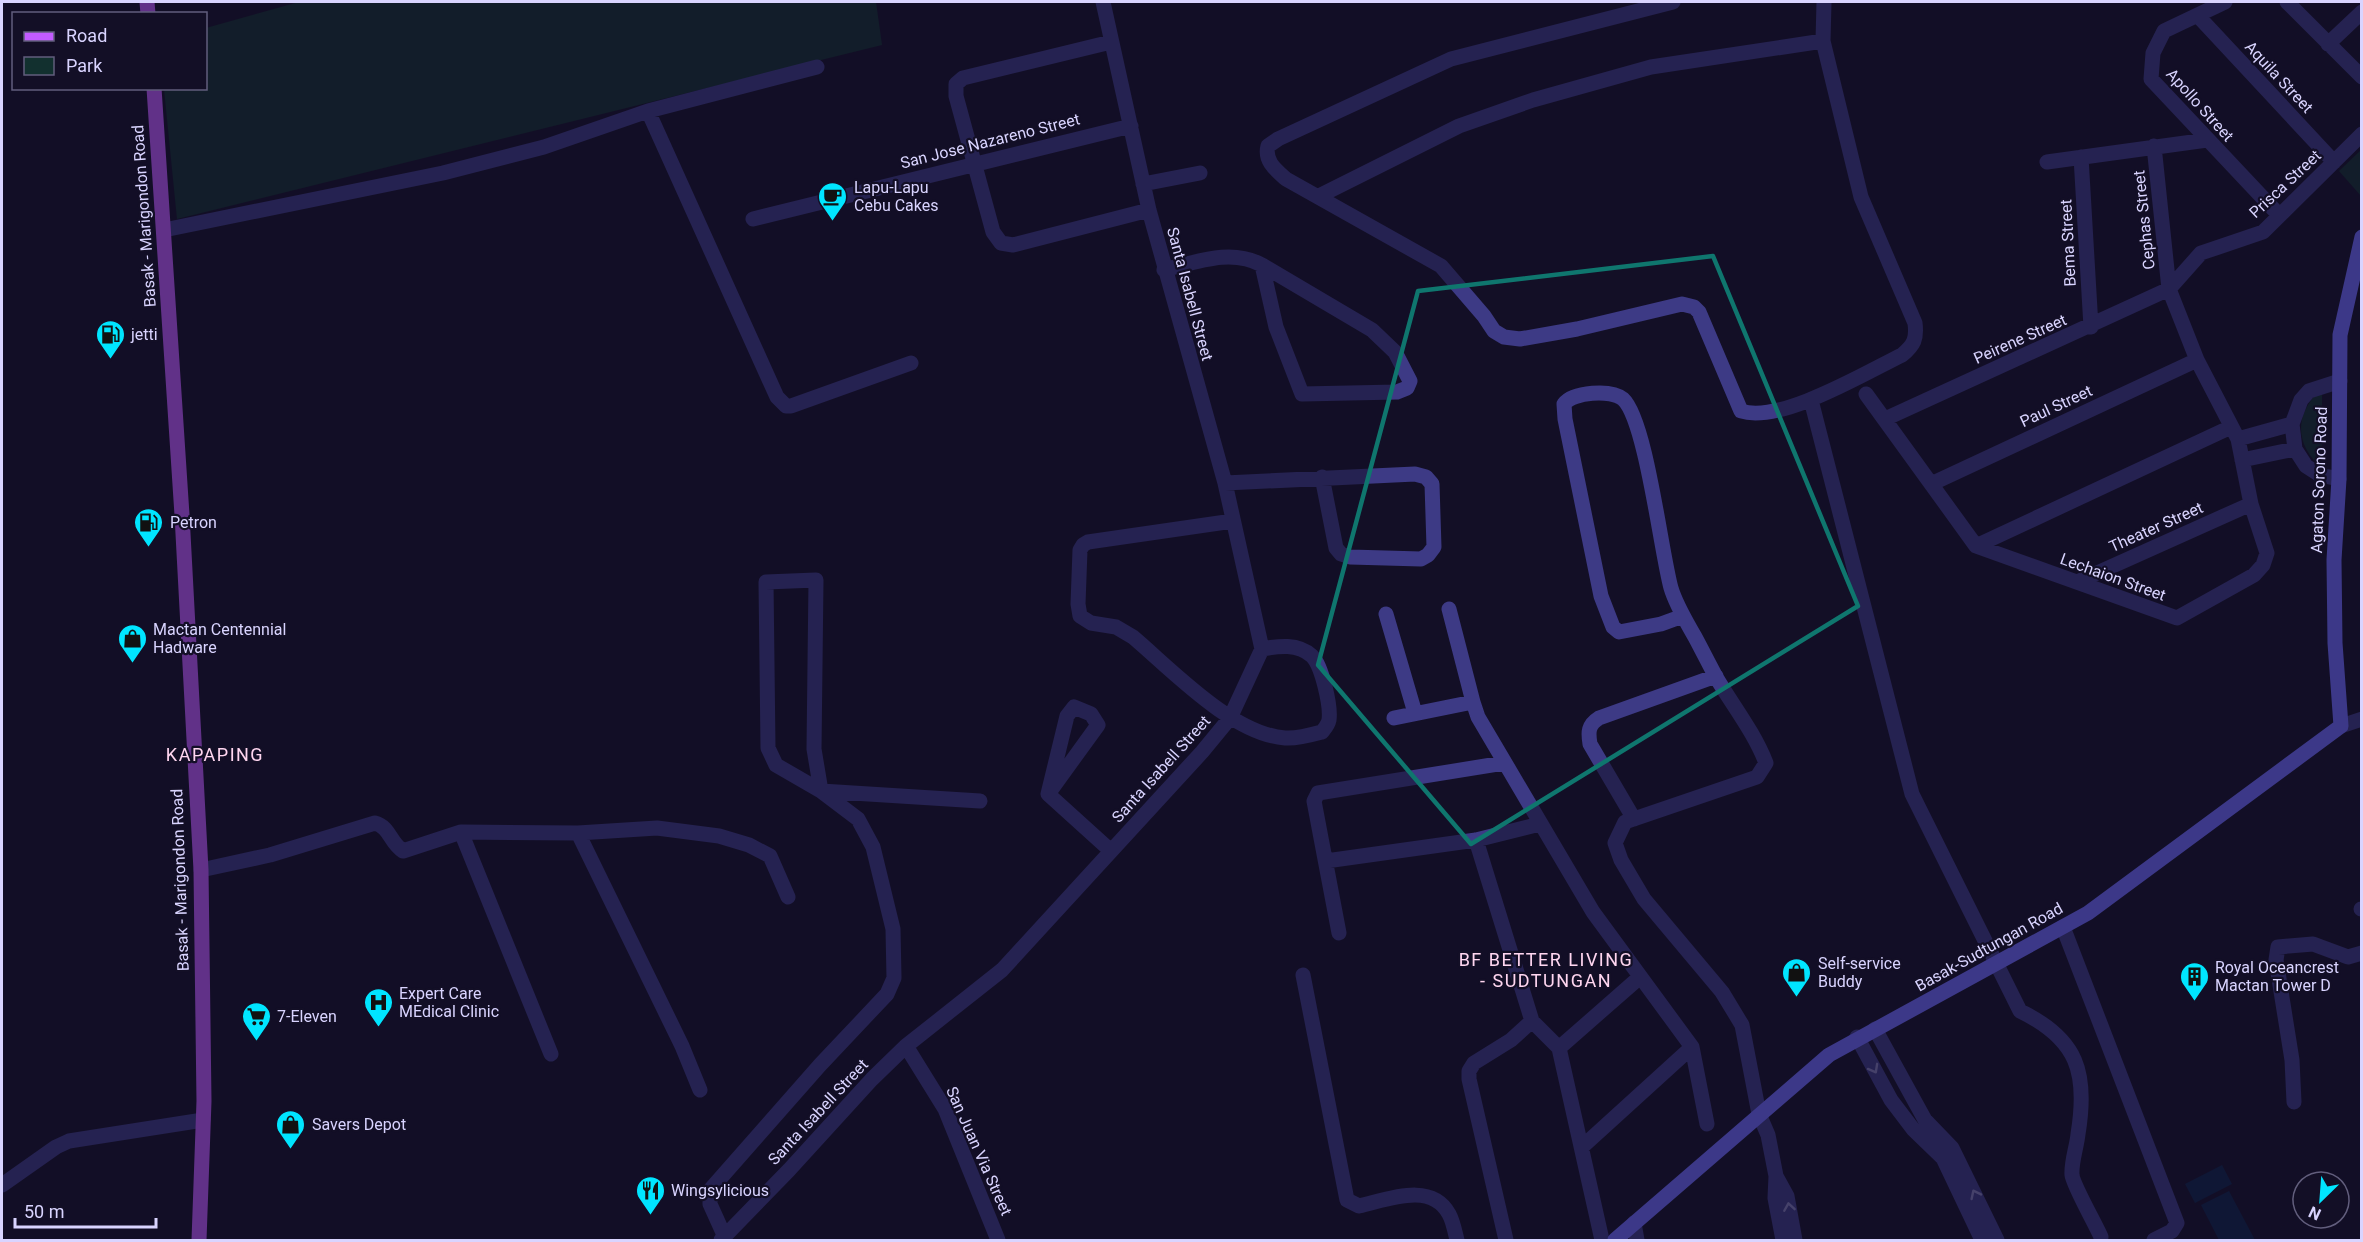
<svg xmlns="http://www.w3.org/2000/svg" width="2363" height="1242" viewBox="0 0 2363 1242" font-family="Roboto,sans-serif">
<style>
.green{fill:#12302f}
.water{fill:#0c2248}
.lines{fill:none;stroke-linecap:round;stroke-linejoin:round}
.street{stroke:#3d3a85;stroke-width:15}
.secondary{stroke:#6f6bff;stroke-width:15}
.primary{stroke:#c25bff;stroke-width:15}
.oneway{stroke:#837fbc}
.marked{fill:none;stroke:#0f766e;stroke-width:4.5;stroke-linejoin:round}
.labels{text-anchor:middle;dominant-baseline:central;stroke-width:4.5;stroke-linejoin:round;paint-order:stroke}
.street-label{font-size:16px;fill:#d9d4ff;stroke:#130f26}
.poi-label{font-size:16px;fill:#d9d4ff;stroke:#130f26;text-anchor:start}
.neighbourhood-label{font-size:18px;letter-spacing:1.5px;fill:#ffd6f0;stroke:#130f26}
</style>
<rect width="100%" height="100%" fill="#130f26"/>
<path class="green" d="M299,2H876L882,45L177,219L164,89L206,88V28Z
M2361,150V196L2339,171Z
M2317,393H2322V468C2296,446 2294,418 2317,393Z"/>
<path class="water" d="M2222,1165L2232,1184L2195,1203L2185,1184Z
M2229,1191L2255,1240H2219L2201,1205Z"/>
<g class="lines">
<path class="street" d="M1673,2L1451,59L1278,139L1268,146C1264,161 1276,170 1286,179L1441,266L1484,316L1494,331L1504,337L1520,339L1577,329L1682,304L1694,307L1699,312L1741,411C1780,424 1865,373 1902,355C1914,345 1917,339 1915,323L1861,197L1823,41L1824,2
M2225,2L2164,31L2153,53L2151,79L2279,215
M2287,2L2362,77
M2198,16L2334,162
M1111,42L963,78L956,84V96L993,232L1001,243L1013,245L1149,210
M2328,44L2362,12
M648,111L777,397L786,406H791L911,363
M2081,157L2091,327
M2047,162L2207,140
M1143,184L1200,173
M1319,196L1459,126L1533,100L1651,67L1823,41
M753,219L1131,126
M164,230L443,173L544,147L648,111L817,67
M1262,265L1372,330L1395,352L1410,381L1407,388L1397,392L1302,394L1276,327Z
M1164,270C1197,262 1231,248 1262,265
M1866,394L1976,546L2177,618L2254,575L2263,565L2267,553L2251,504L2238,439L2197,360L2169,289L2154,146
M1811,400L1912,794L2020,1011C2078,1039 2088,1073 2078,1134C2077,1146 2071,1162 2072,1175C2073,1185 2096,1225 2101,1237
M1885,419L2169,289L2201,253L2263,232L2362,134
M2238,439L2292,424
M2242,460L2295,449
M2339,479L2320,475L2306,466L2295,449L2292,424L2301,400L2309,391L2340,381
M1225,483L1415,474L1426,477L1432,484L1434,547L1428,555L1421,559L1350,557L1341,554L1336,548L1322,477
M1931,484L2197,360
M1233,521L1088,542L1083,545L1080,550L1078,604L1080,616L1091,623L1116,627L1133,637C1172,670 1232,734 1285,738C1297,739 1311,735 1322,732C1325,728 1328,725 1329,720C1331,706 1322,666 1312,656C1298,643 1278,646 1262,649
M1976,546L2231,427
M2077,582L2251,504
M1449,609L1473,702
M1386,614L1415,713
M1683,616L1661,624L1619,632L1613,627L1601,596L1565,419L1564,404C1573,392 1611,389 1623,399C1646,420 1661,552 1671,588C1676,605 1686,621 1695,637C1702,650 1709,664 1716,677C1733,706 1754,732 1766,763L1757,777L1625,822L1615,843L1621,860L1644,899L1722,992L1742,1025L1759,1114L1768,1135L1776,1176L1775,1198L1783,1240
M1074,707L1091,714L1098,725L1048,794L1067,716Z
M1394,718L1473,702L1478,717L1593,912L1692,1047L1707,1124
M2341,726L2362,719
M1048,794L1111,851
M1634,819L1590,744C1588,732 1588,725 1599,718L1716,676
M461,832L551,1054
M578,833L682,1046L700,1090
M1476,840L1532,1021L1559,1048L1602,1240
M1326,861L1476,840L1540,824
M201,870L270,855L375,823C390,827 390,843 403,851L461,832L578,833L657,828L719,836L749,845L770,856L788,897
M2361,909H2362
M2063,927L2177,1223L2172,1231L2154,1240
M1339,933L1314,801L1318,793L1504,763
M1303,975L1347,1200L1359,1206C1387,1200 1431,1181 1449,1214C1453,1221 1455,1232 1457,1240
M1875,1029L1925,1120L1952,1148L1997,1240
M1857,1037L1891,1100L1913,1129L1943,1158L1982,1240
M906,1046L945,1109L998,1240
M1559,1048L1640,977
M2294,1102L2292,1060L2276,960L2278,947L2313,944L2348,957L2362,953
M1582,1147L1692,1047
M1776,1176L1787,1196L1795,1240
M2,1185L56,1147L69,1141L203,1120
M1634,1223L1637,1240
M724,1235L710,1204V1190L820,1065L887,994L894,978L893,929L873,847L858,819L821,791L814,749L816,580L766,582L768,748L776,765L821,791L980,801
M721,1240L789,1170L872,1079L906,1046L1002,970L1202,752L1230,718L1262,649L1225,483L1149,210L1103,2
M1506,1240L1469,1079V1071L1474,1063L1511,1040L1532,1021"/>
<path class="secondary" d="M1615,1240L1829,1055L2088,913L2341,726L2335,643L2334,560L2339,479L2340,335L2362,237"/>
<path class="primary" d="M147,2L148,14
M154,88L182,515L201,870L204,1101L199,1240"/>
</g>
<defs><path id="oneway-chevron" d="M-2-3.5L2.5 0L-2 3.5" fill="none" stroke-width="1.6" stroke-linecap="round" stroke-linejoin="round" transform="scale(1.5)"/></defs>
<g class="oneway">
<use href="#oneway-chevron" transform="translate(1874 1069) rotate(61)"/>
<use href="#oneway-chevron" transform="translate(1975 1194) rotate(-116)"/>
<use href="#oneway-chevron" transform="translate(1789 1207) rotate(-99)"/>
</g>
<path d="M0 0H2363V1242H0ZM1713,256L1858,606L1471,844L1318,665L1418,291Z" fill="#130f26" fill-opacity=".55" fill-rule="evenodd"/>
<path class="marked" d="M1713,256L1858,606L1471,844L1318,665L1418,291Z"/>
<defs>
<symbol id="cafe-pin" viewBox="-11 -11 22 30"><path d="M0 17L-7.5 6A9.5 9.5 0 1 1 7.5 6Z" fill="#00e5ff" stroke="#130f26"/><path d="M-5.5-4.5H6V0H3Q3 3.5 0 3.5H-2.5Q-5.5 3.5-5.5 0ZM3-3.2v2h1.7v-2ZM-6 4.5H4V6H-6Z" fill="#111"/></symbol>
<symbol id="fuel-pin" viewBox="-11 -11 22 30"><path d="M0 17L-7.5 6A9.5 9.5 0 1 1 7.5 6Z" fill="#00e5ff" stroke="#130f26"/><path d="M-5.5-6h7V0h2V4h1.3V-2.5L3-4.5l.8-.8L6-3V5H2.5V1h-1V6h-7ZM-4.2-4.7v3.2H.2V-4.7Z" fill="#111"/></symbol>
<symbol id="shop-pin" viewBox="-11 -11 22 30"><path d="M0 17L-7.5 6A9.5 9.5 0 1 1 7.5 6Z" fill="#00e5ff" stroke="#130f26"/><path d="M-5-2.5h2.3a2.7 3.5 0 0 1 5.4 0H5L5.5 6h-11ZM-1.5-2.5h3a1.5 2.3 0 0 0-3 0Z" fill="#111"/></symbol>
<symbol id="building-pin" viewBox="-11 -11 22 30"><path d="M0 17L-7.5 6A9.5 9.5 0 1 1 7.5 6Z" fill="#00e5ff" stroke="#130f26"/><path d="M-4-6H4V6H1V3H-1V6H-4ZM-2.5-4.3h1.7v1.8h-1.7ZM.8-4.3h1.7v1.8H.8ZM-2.5-1h1.7V.8h-1.7ZM.8-1h1.7V.8H.8Z" fill="#111"/></symbol>
<symbol id="hospital-pin" viewBox="-11 -11 22 30"><path d="M0 17L-7.5 6A9.5 9.5 0 1 1 7.5 6Z" fill="#00e5ff" stroke="#130f26"/><path d="M-5-5h3v3.5h4V-5h3V5h-3V1.5h-4V5h-3Z" fill="#111"/></symbol>
<symbol id="supermarket-pin" viewBox="-11 -11 22 30"><path d="M0 17L-7.5 6A9.5 9.5 0 1 1 7.5 6Z" fill="#00e5ff" stroke="#130f26"/><path d="M-6-5.5h2.5l.6 2H6L4.5 2H-2.5L-4.4-4H-6ZM-1.5 3.2a1.3 1.3 0 1 0 .1 0ZM3 3.2a1.3 1.3 0 1 0 .1 0Z" fill="#111"/></symbol>
<symbol id="restaurant-pin" viewBox="-11 -11 22 30"><path d="M0 17L-7.5 6A9.5 9.5 0 1 1 7.5 6Z" fill="#00e5ff" stroke="#130f26"/><path d="M-5-6h1v4h1v-4h1v4h1v-4h1v5L-1.5 .5V6h-2V.5L-5-1ZM5-6V6H3V1.5H1.5Q1.5-4 5-6Z" fill="#111"/></symbol>
</defs>
<g fill-rule="evenodd">
<use href="#cafe-pin" x="816" y="180" width="33" height="45"/>
<use href="#fuel-pin" x="94" y="318" width="33" height="45"/>
<use href="#fuel-pin" x="132" y="506" width="33" height="45"/>
<use href="#shop-pin" x="116" y="622" width="33" height="45"/>
<use href="#shop-pin" x="1780" y="956" width="33" height="45"/>
<use href="#building-pin" x="2178" y="960" width="33" height="45"/>
<use href="#hospital-pin" x="362" y="986" width="33" height="45"/>
<use href="#supermarket-pin" x="240" y="1000" width="33" height="45"/>
<use href="#shop-pin" x="274" y="1108" width="33" height="45"/>
<use href="#restaurant-pin" x="634" y="1174" width="33" height="45"/>
</g>
<g class="labels">
<g class="street-label">
<text transform="translate(2279 77) rotate(47)">Aquila Street</text>
<text transform="translate(2200 105) rotate(48)">Apollo Street</text>
<text transform="translate(990 141) rotate(-14)">San Jose Nazareno Street</text>
<text transform="translate(2285 184) rotate(-43)">Prisca Street</text>
<text transform="translate(144 216) rotate(-94)">Basak - Marigondon Road</text>
<text transform="translate(2144 220) rotate(-96)">Cephas Street</text>
<text transform="translate(2068 243) rotate(-93)">Bema Street</text>
<text transform="translate(1190 294) rotate(75)">Santa Isabell Street</text>
<text transform="translate(2020 339) rotate(-24)">Peirene Street</text>
<text transform="translate(2056 406) rotate(-25)">Paul Street</text>
<text transform="translate(2319 480) rotate(-88)">Agaton Sorono Road</text>
<text transform="translate(2156 527) rotate(-24)">Theater Street</text>
<text transform="translate(2113 577) rotate(20)">Lechaion Street</text>
<text transform="translate(1161 769) rotate(-48)">Santa Isabell Street</text>
<text transform="translate(180 880) rotate(-92)">Basak - Marigondon Road</text>
<text transform="translate(1989 947) rotate(-29)">Basak-Sudtungan Road</text>
<text transform="translate(818 1112) rotate(-47)">Santa Isabell Street</text>
<text transform="translate(979 1151) rotate(66)">San Juan Via Street</text>
</g>
<g class="poi-label">
<text x="854" y="187">Lapu-Lapu<tspan x="854" dy="18">Cebu Cakes</tspan></text>
<text x="131" y="334">jetti</text>
<text x="170" y="522">Petron</text>
<text x="153" y="629">Mactan Centennial<tspan x="153" dy="18">Hadware</tspan></text>
<text x="1818" y="963">Self-service<tspan x="1818" dy="18">Buddy</tspan></text>
<text x="2215" y="967">Royal Oceancrest<tspan x="2215" dy="18">Mactan Tower D</tspan></text>
<text x="399" y="993">Expert Care<tspan x="399" dy="18">MEdical Clinic</tspan></text>
<text x="277" y="1016">7-Eleven</text>
<text x="312" y="1124">Savers Depot</text>
<text x="671" y="1190">Wingsylicious</text>
</g>
<g class="neighbourhood-label">
<text x="215" y="754">KAPAPING</text>
<text x="1546" y="959">BF BETTER LIVING<tspan x="1546" dy="21">- SUDTUNGAN</tspan></text>
</g>
</g>
<rect width="2363" height="1242" fill="none" stroke="#d9d4ff" stroke-width="6"/>
<rect x="12" y="12" width="195" height="78" fill="#130f26" stroke="#625e7d" stroke-width="1.5"/>
<rect x="24" y="32" width="30" height="9" fill="#c25bff" stroke="#625e7d" stroke-width="1.5"/>
<text x="66" y="42" font-size="18" fill="#d9d4ff">Road</text>
<rect x="24" y="57" width="30" height="18" fill="#12302f" stroke="#625e7d" stroke-width="1.5"/>
<text x="66" y="72" font-size="18" fill="#d9d4ff">Park</text>
<g transform="translate(2321 1200) rotate(205)"><circle r="28" fill="#130f26" stroke="#625e7d" stroke-width="1.5"/>
<path d="M0-4.5L10 22L0 15L-10 22Z" fill="#00e5ff"/>
<text y="-9" font-size="16" font-weight="bold" text-anchor="middle" fill="#d9d4ff">N</text>
</g>
<path d="M15 1218v9h141v-9" fill="none" stroke="#d9d4ff" stroke-width="3"/>
<text x="24" y="1218" font-size="18" fill="#d9d4ff" stroke="#130f26" stroke-width="4.5" paint-order="stroke">50 m</text>
</svg>
